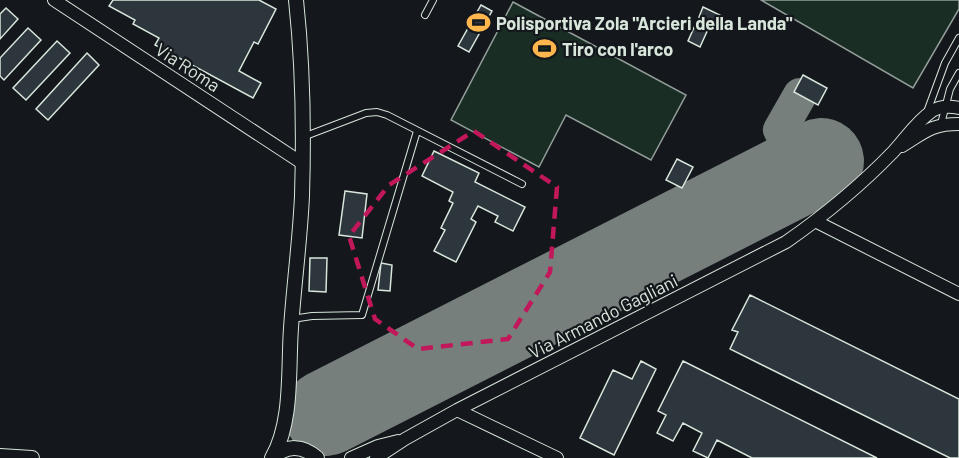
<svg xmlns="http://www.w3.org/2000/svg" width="959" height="458" viewBox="0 0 959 458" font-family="Barlow,sans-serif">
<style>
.green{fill:#1a2d24;stroke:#939e99;stroke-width:1.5}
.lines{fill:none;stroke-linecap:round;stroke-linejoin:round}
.taxiway{stroke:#767f7c;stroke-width:34}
.runway{stroke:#767f7c;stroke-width:86}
.building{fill:#2c363c;stroke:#d8e6dc;stroke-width:1.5}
.service-casing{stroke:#d8e6dc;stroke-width:8}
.minor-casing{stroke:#d8e6dc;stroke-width:14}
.tertiary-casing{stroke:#d8e6dc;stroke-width:16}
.service{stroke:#14181c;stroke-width:6}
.minor{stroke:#14181c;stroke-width:12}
.tertiary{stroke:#14181c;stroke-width:14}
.marked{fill:none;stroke:#c2185b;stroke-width:4.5;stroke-dasharray:12 8;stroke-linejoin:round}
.labels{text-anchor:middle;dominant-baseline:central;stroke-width:4.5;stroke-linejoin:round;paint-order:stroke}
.poi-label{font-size:18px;font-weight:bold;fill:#d8e6dc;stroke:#14181c;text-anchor:start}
.street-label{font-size:18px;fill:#d8e6dc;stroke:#14181c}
</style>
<rect width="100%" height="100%" fill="#14181c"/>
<path class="green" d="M761,0H959V9L913,88Z
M513,2L686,95L651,160L566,115L539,167L451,120Z"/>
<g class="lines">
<path class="taxiway" d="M800,95L780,130L805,170"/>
<path class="runway" d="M326,413L821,161"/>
</g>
<path class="building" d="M113,0H259L276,9L258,44L254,42L239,71L261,83L253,98L155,45L159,38L133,24L135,20L109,6Z
M481,5L492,11L469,52L458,46Z
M703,7L722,16L718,25L699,17Z
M6,8L18,19L0,39V14Z
M697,21L709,27L700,47L688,41Z
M28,28L41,40L4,80L0,76V58Z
M57,41L70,53L26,100L13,88Z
M87,53L99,65L48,120L36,109Z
M803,75L827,88L818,105L794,92Z
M434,151L479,173L475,182L525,207L513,231L495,222L498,216L478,206L471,219L476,222L456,262L434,251L445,230L441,228L453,203L449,201L453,192L422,176Z
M677,159L693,167L682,188L666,180Z
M345,191L367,194L362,238L339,235Z
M310,258H327L326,292L309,291Z
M381,263L392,265L390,291L378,290Z
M750,295L959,399V458H950L730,349L738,332L732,330Z
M641,361L656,369L614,455L580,438L613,370L632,379Z
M683,361L877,458H752L717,440L708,458L693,451L702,433L683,423L673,441L657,433L666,415L658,411Z"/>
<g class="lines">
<defs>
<path id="service" d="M425,15L433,0
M927,112L945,63L959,38
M941,124L950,89L959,73
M303,137L366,113L377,112L387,115L522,184
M292,319L312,316L362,315L417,131"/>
<path id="minor" d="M54,0L302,163
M902,146C925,132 931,124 959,124
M815,221L959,294
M457,410L557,458
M351,458L378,446L398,441
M376,458L405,439L457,410L786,242C822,217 863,183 893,152C906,138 916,122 932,111C940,106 950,106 959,108"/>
<path id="tertiary" d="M0,456L32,458
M273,457C287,445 303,445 317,458
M272,458C293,422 288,369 291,328C294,284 300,240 302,196C304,131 303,65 296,0"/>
</defs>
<use href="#service" class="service-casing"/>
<use href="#minor" class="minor-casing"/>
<use href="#tertiary" class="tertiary-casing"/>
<use href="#service" class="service"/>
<use href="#minor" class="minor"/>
<use href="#tertiary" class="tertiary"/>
</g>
<path class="marked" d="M474,131L557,187L550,272L508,339L418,349L375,319L349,236L389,185Z"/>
<defs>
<symbol id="stadium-bare" viewBox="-9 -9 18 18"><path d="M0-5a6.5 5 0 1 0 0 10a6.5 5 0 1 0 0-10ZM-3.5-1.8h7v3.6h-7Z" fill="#ffb74d" stroke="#14181c" stroke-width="2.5" paint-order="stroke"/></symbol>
</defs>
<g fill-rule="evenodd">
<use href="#stadium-bare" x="462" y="6" width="33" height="33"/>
<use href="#stadium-bare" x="528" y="32" width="33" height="33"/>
</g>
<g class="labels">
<g class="poi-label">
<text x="496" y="23">Polisportiva Zola "Arcieri della Landa"</text>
<text x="562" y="49">Tiro con l'arco</text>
</g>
<g class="street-label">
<text transform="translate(188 67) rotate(33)">Via Roma</text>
<text transform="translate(603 316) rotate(-27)">Via Armando Gagliani</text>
</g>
</g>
</svg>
